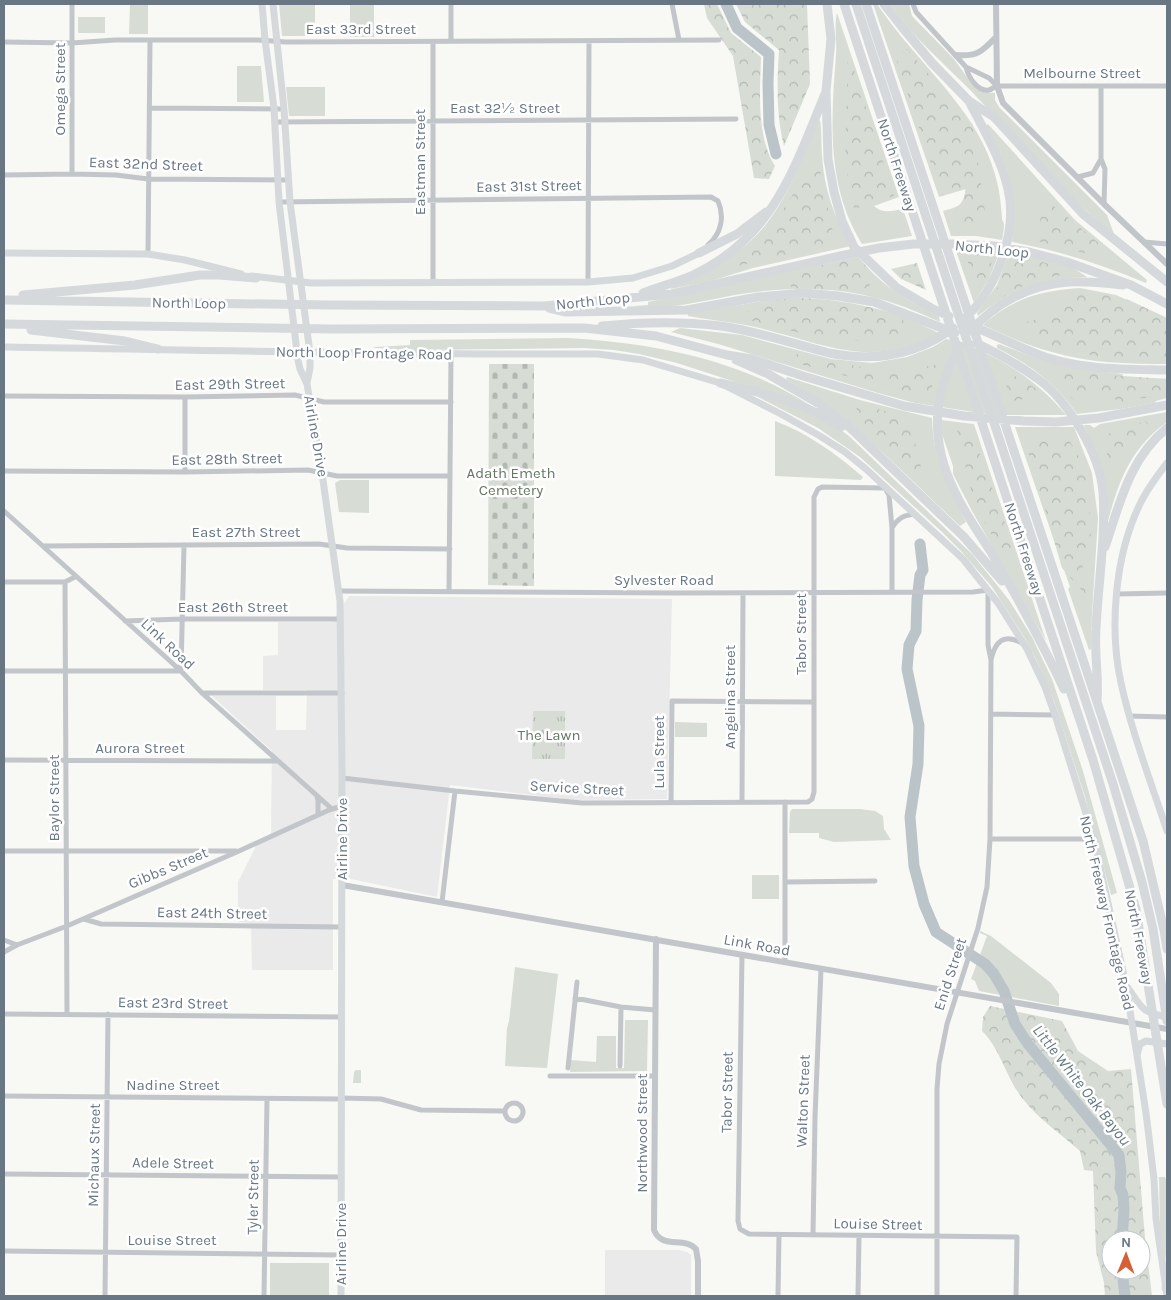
<svg xmlns="http://www.w3.org/2000/svg" width="1171" height="1300" viewBox="0 0 1171 1300" font-family="Karla,sans-serif">
<style>
.built{fill:#e9eae9}
.grass{fill:#d7ddd5}
.forest{fill:url(#forest-crowns);fill-rule:evenodd}
.cemetery{fill:url(#cemetery-stones)}
.park{fill:url(#park-tufts)}
.lines{fill:none;stroke-linecap:round;stroke-linejoin:round}
.river{stroke:#bbc4c9;stroke-width:11}
.minor{stroke:#c2c5c9;stroke-width:5}
.tertiary{stroke:#c2c5c9;stroke-width:6}
.secondary{stroke:#d5d9dc;stroke-width:7}
.motorway{stroke:#d5d9dc;stroke-width:9}
.labels{text-anchor:middle;dominant-baseline:central;stroke-width:5;stroke-linejoin:round;paint-order:stroke}
.street-label{font-size:15px;fill:#697784;stroke:#fff}
.park-label{font-size:15px;fill:#667763;stroke:#fff}
.water-label{font-size:16px;font-style:italic;fill:#657880;stroke:#fff}
</style>
<defs>
<pattern id="forest-crowns" width="20" height="18" patternUnits="userSpaceOnUse" patternTransform="scale(1.25)"><rect width="20" height="18" fill="#d7ddd5"/><path d="M2 6a3 3 0 1 1 6 0M12 15a3 3 0 1 1 6 0" fill="none" stroke="#b2b8b2"/></pattern>
<pattern id="cemetery-stones" width="16" height="16" patternUnits="userSpaceOnUse" patternTransform="scale(1.25)"><rect width="16" height="16" fill="#d7ddd5"/><path d="M2 7V4a2 2 0 0 1 4 0v3zM10 15v-3a2 2 0 0 1 4 0v3z" fill="#b2b8b2"/></pattern>
<pattern id="park-tufts" width="24" height="20" patternUnits="userSpaceOnUse" patternTransform="scale(1.25)"><rect width="24" height="20" fill="#d7ddd5"/><path d="M3 7l-1-3M5 7V3M7 7l1-3M15 17l-1-3M17 17v-4M19 17l1-3" fill="none" stroke="#b2b8b2"/></pattern>
</defs>
<rect width="100%" height="100%" fill="#f8f8f5"/>
<path class="built" d="M349,596L672,599L667,799L573,800L450,785L437,897L351,879H333V970H252L251,923L238,922V882L256,846L271,839L272,751L212,696H276V730H306L307,690H263V656L278,655V622H332Z
M605,1250H678L687,1252L691,1255V1296H605Z"/>
<path class="grass" d="M130,4H148V34H129Z
M279,4H315V36H282Z
M374,4H399H374V37H350V5Z
M873,4H877C926,77 998,121 1002,217C1002,221 1003,220 1004,224C1004,229 1003,235 1002,240L976,236H951L943,211C958,207 963,206 966,189L939,197Z
M890,4H909L912,16L954,59L972,84L984,92L995,93V100L999,107L1107,215L1114,234C1062,193 1019,141 973,93C945,64 913,38 890,4Z
M837,13L899,197L874,206C883,214 892,211 903,209L912,236L862,244C826,186 831,120 836,55C837,42 834,25 837,13Z
M78,17H105V33H78Z
M237,66H261L264,102H237Z
M286,87H325V116H289Z
M820,120C822,132 821,143 822,155C824,189 834,217 851,246L753,268L711,281L671,289L670,287C692,276 717,265 738,251C779,223 799,167 817,123Z
M988,124L1075,220L1147,280L1146,283C1100,264 1060,251 1012,242C1014,220 1012,189 1006,168C1001,154 994,140 986,126Z
M955,248L1000,251L989,279L974,303Z
M1009,253C1033,257 1068,261 1087,277C1045,277 1011,289 978,316L977,313L997,285Z
M858,257C885,288 902,298 939,316L940,322C868,288 814,282 735,295C707,300 661,312 633,306L648,305V302Z
M1080,288L1116,295L1167,318V364C1128,364 1089,363 1052,352C1028,346 1005,335 983,325C1013,298 1040,291 1080,288Z
M800,298L902,316L939,333C869,371 825,343 755,327C733,322 710,320 688,316V314L691,313L763,301Z
M680,328L742,335L831,359L872,363L907,357L933,347L946,339L952,340C995,353 1038,380 1066,415H993L915,403L878,393L718,344L671,332Z
M567,338C654,343 739,359 813,407L677,363L639,354L614,350L584,348L416,350L373,348L375,347L410,345V340Z
M999,344L1044,361L1068,367L1122,374L1124,377L1167,379V398L1156,401L1155,403L1121,409L1077,414C1057,384 1029,364 997,348V345Z
M787,377L860,400L932,418C933,459 947,486 966,522L960,526C904,474 853,418 786,379Z
M758,397C788,400 826,418 849,436L973,555L1009,600L1032,637L1052,679L1083,771L1117,893L1111,895L1085,797L1054,701L1035,657L1024,637L992,587L960,550L942,532L860,457L818,428Z
M1167,412V422C1131,448 1119,480 1108,521L1107,520L1100,462L1084,425H1090L1094,428L1100,424Z
M941,420L974,424L1046,641L972,511L953,474V466L942,434Z
M775,421C808,433 836,454 863,477L861,480L775,476Z
M1015,427H1074L1092,473L1098,518L1092,614L1091,649L1089,650L1068,589L1070,587Z
M340,480H369V513L339,512L335,483Z
M675,722L707,723V737H675Z
M792,809H860L875,811L883,816L884,829L891,840L834,842L819,838V833H789L790,812Z
M752,875H779V899H752Z
M980,931L991,936L1051,983L1059,994V1006L979,991L975,981L971,979L987,936L980,933Z
M515,967L558,974L547,1068L505,1066L507,1028L509,1021Z
M625,1020H648L647,1071L570,1072L571,1060L596,1062L597,1036H616V1068H624Z
M1159,1177H1165L1166,1180L1167,1244L1165,1263L1160,1226Z
M270,1263H329V1296H270Z"/>
<path class="forest" d="M704,4H717L731,33L761,57C760,93 756,135 775,166L769,179L754,178L733,56L707,18Z
M736,4H807L810,84L784,146C776,114 777,83 779,50L745,22Z
M907,49L973,125L987,227L958,229L966,187L941,195L896,58Z
M848,51L894,196L854,209L845,161Z
M813,162L819,165L835,242L733,267V262L775,223Z
M1054,206L1101,245L1100,257L1037,241L1042,209Z
M976,251L986,255L992,261C989,272 986,282 976,289C966,281 967,268 969,256Z
M1011,255L1063,267L1066,274L1032,281L1001,298L992,301Z
M858,257L873,274L869,287L863,289L860,284L850,291L791,288L789,272Z
M917,263L926,290L901,279L891,269Z
M1084,291L1129,300L1167,318V357L1108,358L1044,347L1015,325L1050,316L1056,305Z
M787,298C827,297 864,304 902,316L906,329L899,334C889,331 878,342 866,341C851,340 835,340 820,337C798,334 777,326 756,322L750,320L746,315C751,298 772,300 787,298Z
M797,354L886,372L943,364L927,397L792,362Z
M1063,372L1167,379V396C1152,398 1136,397 1122,403L1111,397H1105L1104,395L1087,397L1084,401L1079,403C1067,398 1061,385 1063,372Z
M1010,373L1040,391L1036,397L1012,401L1004,380Z
M853,402L909,418L924,479H913L868,430Z
M1146,421L1150,427L1120,463H1108L1105,435Z
M957,430L972,433L1014,548L1001,552L974,503Z
M1068,438L1089,475L1091,544L1081,554L1086,595L1062,568L1026,445L1044,440Z
M990,1006L1062,1021L1078,1051L1108,1071L1131,1069L1145,1238L1152,1296H1105L1104,1283L1096,1251L1093,1171L1084,1170L1080,1151C1061,1134 1038,1119 1022,1098C1006,1077 1001,1050 982,1031L983,1017ZM1111,1240H1141V1270H1111Z"/>
<path class="cemetery" d="M489,364H534V586L488,585Z"/>
<path class="park" d="M533,711H565V759H532Z
M356,1070H361V1083H353L354,1072Z"/>
<g class="lines">
<path class="river" d="M726,4L737,28L769,54L768,83L769,125L776,154
M920,544L923,570L920,575L917,600L916,631L909,645L907,669L919,726L918,764L910,817L914,866L924,904L936,932L985,964L994,974L1004,991L1015,1024L1028,1044L1119,1155L1121,1172L1120,1188L1123,1195L1124,1210L1122,1240
M1122,1270L1125,1296"/>
<path class="minor" d="M672,4L679,40
M913,4L916,12L966,67L989,78L997,86
M451,41V4
M4,42L72,43L115,40H258L286,42L719,40
M433,42V283
M966,67C968,76 977,92 989,90C992,89 994,87 997,86
M997,86H1167
M1101,86V159L1105,169L1104,204
M150,108L284,109
M275,122L736,119
M72,174V4
M4,175L72,174L116,175L148,179L288,180
M1078,177L1093,173L1101,159
M279,202L711,197L718,201C725,217 721,234 708,245
M1144,242L1167,244
M148,254L150,41
M588,282L589,41
M4,396L185,397L295,395L324,402H451
M4,471L185,472L308,470L337,476H450
M185,472V397
M4,511L181,671L202,693L332,809
M892,528C898,518 904,515 915,514
M43,546L319,544L347,548L450,549
M4,582H65L75,577
M65,582L67,1014
M339,591L673,593L973,592L988,590V645L991,660
M449,592L451,354
M1117,594L1167,593
M125,621L182,619H340
M4,671H181L184,545
M202,693H342
M991,714L1055,715
M1129,716L1167,717
M4,760L277,761
M342,778L455,791L582,803L808,802L812,799L814,792V497L818,489L822,487L885,488L889,495L892,528V591
M317,796L318,801V815
M742,802L743,593
M671,803L672,701L813,702
M990,839H1094
M4,851H236
M785,882L875,881
M442,902L455,791
M84,919L101,924L342,927
M4,940L17,945
M4,952L17,945L67,926L239,851L329,810L342,806
M742,955L738,1221L740,1229L749,1234L1017,1237L1016,1296
M785,962V802
M575,998L621,1007L655,1010
M4,1014L342,1017
M620,1066L621,1007
M568,1068L577,982
M550,1076H655
M4,1096L341,1099
M341,1098L381,1099L421,1110L504,1111
M505 1112a9 9 0 1 1 18 0a9 9 0 1 1-18 0Z
M4,1174L341,1177
M813,1235L815,1117L821,969
M4,1251L341,1255
M105,1296L108,1014
M264,1296L267,1099
M778,1296L779,1235
M858,1296L859,1236
M937,1296V1089L939,1064L947,1024L978,928L987,887L990,839L991,660C995,641 1004,633 1022,643"/>
<path class="tertiary" d="M996,4L997,86L1003,103L1104,204L1167,264
M956,55C976,57 982,52 996,37
M342,885L1167,1029
M656,939L654,1230C662,1250 684,1236 696,1249L698,1261V1296"/>
<path class="secondary" d="M262,4L265,40L274,108L279,202L298,360L300,369L307,384L322,473L340,601L342,768L341,1296
M273,4L284,109L290,202L310,353V368L307,383
M4,253L148,254L185,260L241,274
M252,276L311,283L588,282L633,278L672,266L699,253
M4,347C202,350 400,355 598,354L643,360L720,383L781,414L820,436L845,452L866,469L963,559L998,603L1027,649L1045,687L1055,715L1094,839L1126,985L1146,1113L1154,1179L1156,1219L1167,1296
M1167,463C1157,476 1147,489 1140,504C1115,555 1109,628 1121,683C1132,733 1151,782 1167,831
M1128,988C1143,1009 1141,1012 1167,1017
M1137,1055L1140,1044L1146,1041L1167,1044"/>
<path class="motorway" d="M827,4L831,39L826,91L828,159L834,192L842,221L854,247L897,288L931,308L949,316
M844,4L1093,760L1136,909L1167,1104
M856,4L1113,784L1142,882L1153,929L1167,1021
M866,4L1143,841L1164,930L1167,949
M884,4L902,27L932,63L969,101L994,117L1083,214L1167,282
M699,253L737,234L766,212
M643,293C659,287 677,282 693,275C773,238 794,169 825,94
M23,295L135,285L200,275H219L256,278
M4,300L329,305L544,306L672,294L840,256L879,248L913,244H952L994,246L1029,252L1067,262L1131,285L1167,304
M549,308L566,312L687,310L758,297L803,293L838,296L874,302L955,333
M965,318C997,289 1018,231 1008,189C1001,158 983,129 969,101
M4,324L332,329L584,328L656,336L727,355L752,359L803,376L904,406L964,416L1024,421L1056,422L1099,418L1167,405
M970,325C995,335 1020,348 1045,357C1084,370 1126,369 1167,370
M602,326C641,322 681,321 721,326C757,331 794,344 829,353C874,362 916,355 953,328
M31,330L125,341L158,349
M971,331C995,303 1031,284 1069,282C1087,281 1105,283 1123,285
M976,343C997,353 1019,365 1038,379C1069,401 1100,455 1103,492C1106,538 1098,583 1096,629C1094,653 1099,676 1097,701
M960,346C932,393 930,441 954,490C964,512 978,532 991,552C1017,597 1042,642 1064,689
M736,360L768,374L818,403L845,423L964,537L1002,581
M720,383C762,393 805,402 841,427
M1105,547C1120,503 1129,459 1167,428
M1166,1288L1167,1280"/>
</g>
<g class="labels">
<g class="street-label">
<text x="361" y="29">East 33rd Street</text>
<text x="1082" y="73">Melbourne Street</text>
<text transform="translate(60 89) rotate(-90)">Omega Street</text>
<text x="505" y="108">East 32½ Street</text>
<text transform="translate(420 162) rotate(-90)">Eastman Street</text>
<text transform="translate(146 164) rotate(2)">East 32nd Street</text>
<text transform="translate(897 165) rotate(72)">North Freeway</text>
<text transform="translate(529 186) rotate(-1)">East 31st Street</text>
<text transform="translate(992 249) rotate(6)">North Loop</text>
<text transform="translate(593 301) rotate(-6)">North Loop</text>
<text transform="translate(189 303) rotate(1)">North Loop</text>
<text transform="translate(364 353) rotate(1)">North Loop Frontage Road</text>
<text transform="translate(230 384) rotate(-1)">East 29th Street</text>
<text transform="translate(316 436) rotate(80)">Airline Drive</text>
<text transform="translate(227 459) rotate(-1)">East 28th Street</text>
<text x="246" y="532">East 27th Street</text>
<text transform="translate(1024 549) rotate(72)">North Freeway</text>
<text x="664" y="580">Sylvester Road</text>
<text x="233" y="607">East 26th Street</text>
<text transform="translate(801 634) rotate(-90)">Tabor Street</text>
<text transform="translate(168 644) rotate(43)">Link Road</text>
<text transform="translate(730 697) rotate(-90)">Angelina Street</text>
<text x="140" y="748">Aurora Street</text>
<text transform="translate(659 752) rotate(-90)">Lula Street</text>
<text transform="translate(577 788) rotate(3)">Service Street</text>
<text transform="translate(54 798) rotate(-90)">Baylor Street</text>
<text transform="translate(342 839) rotate(-90)">Airline Drive</text>
<text transform="translate(168 868) rotate(-23)">Gibbs Street</text>
<text transform="translate(212 913) rotate(1)">East 24th Street</text>
<text transform="translate(1107 913) rotate(77)">North Freeway Frontage Road</text>
<text transform="translate(1139 937) rotate(79)">North Freeway</text>
<text transform="translate(757 945) rotate(10)">Link Road</text>
<text transform="translate(950 974) rotate(-72)">Enid Street</text>
<text transform="translate(173 1003) rotate(1)">East 23rd Street</text>
<text x="173" y="1085">Nadine Street</text>
<text transform="translate(727 1092) rotate(-89)">Tabor Street</text>
<text transform="translate(803 1101) rotate(-88)">Walton Street</text>
<text transform="translate(642 1133) rotate(-90)">Northwood Street</text>
<text transform="translate(94 1155) rotate(-89)">Michaux Street</text>
<text transform="translate(173 1163) rotate(1)">Adele Street</text>
<text transform="translate(253 1197) rotate(-89)">Tyler Street</text>
<text transform="translate(878 1224) rotate(1)">Louise Street</text>
<text x="172" y="1240">Louise Street</text>
<text transform="translate(341 1244) rotate(-90)">Airline Drive</text>
</g>
<g class="park-label">
<text x="511" y="473">Adath Emeth<tspan x="511" dy="17">Cemetery</tspan></text>
<text x="549" y="735">The Lawn</text>
</g>
<g class="water-label">
<text transform="translate(1082 1085) rotate(52)">Little White Oak Bayou</text>
</g>
</g>
<rect width="1171" height="1300" fill="none" stroke="#697784" stroke-width="10"/>
<g transform="translate(1126 1255) rotate(1)"><circle r="24" fill="#ffffff" stroke="#c3c9ce"/>
<path d="M0-4L9 19L0 12L-9 19Z" fill="#d85f35"/>
<text y="-8" font-size="14" font-weight="bold" text-anchor="middle" fill="#697784">N</text>
</g>
</svg>
